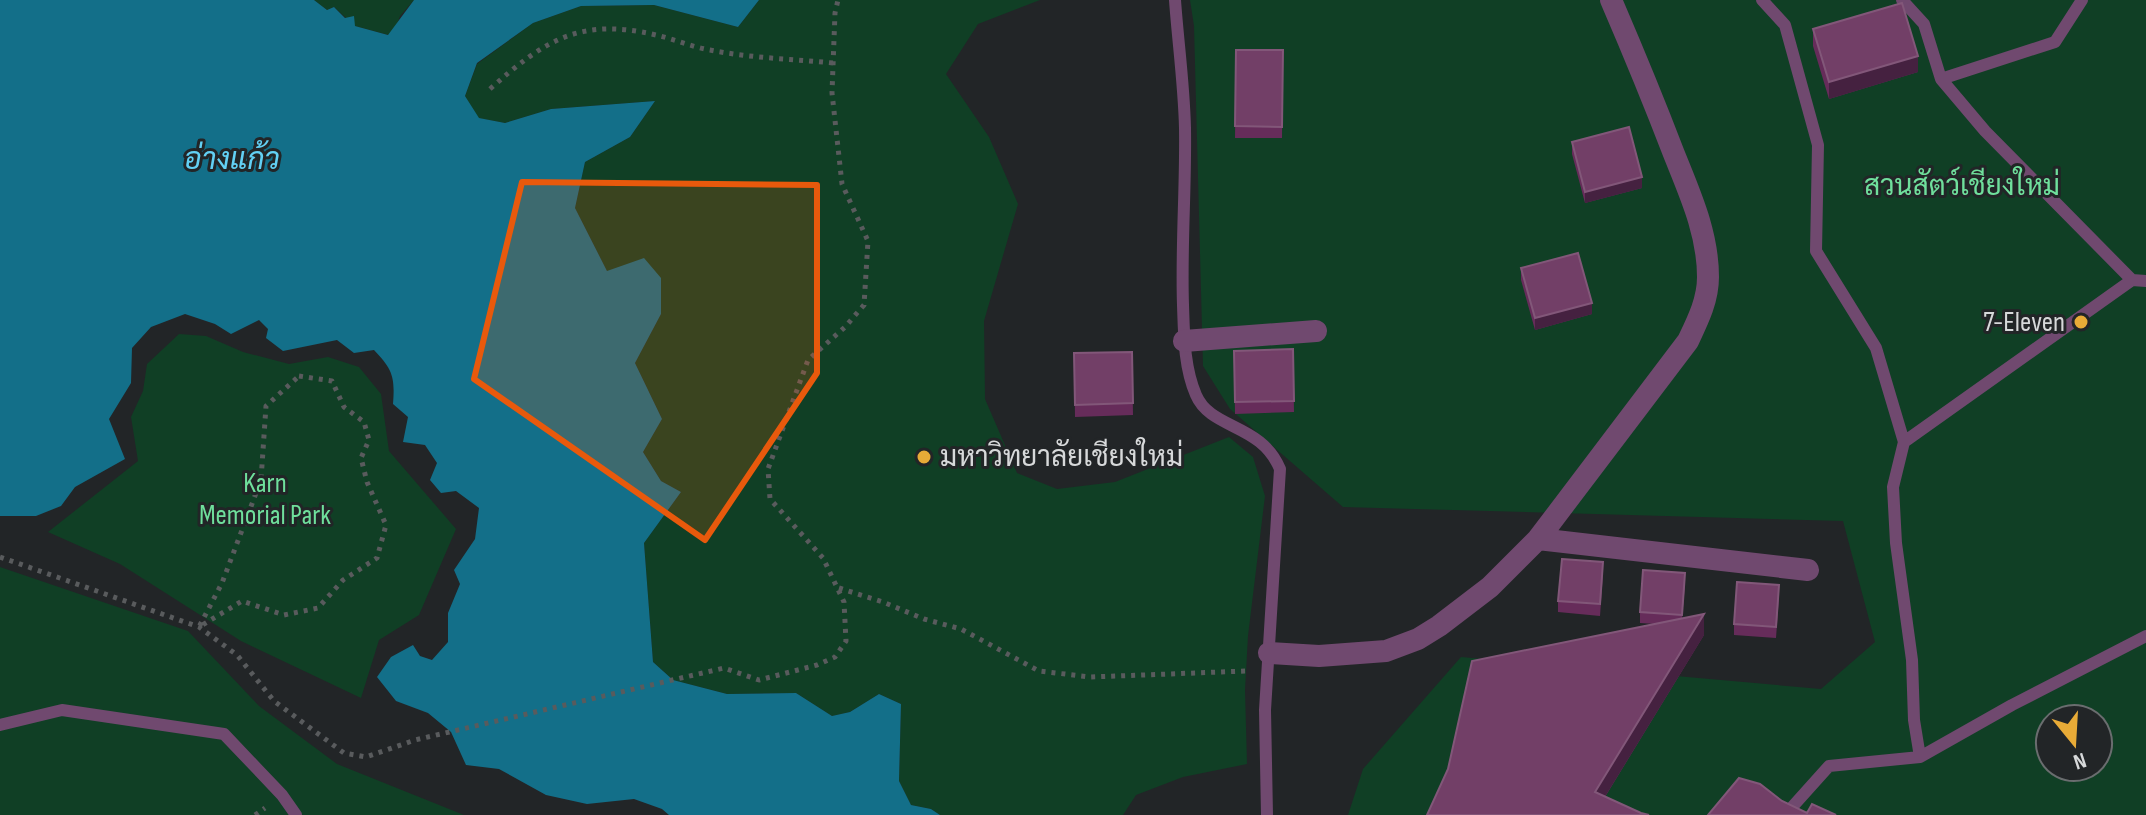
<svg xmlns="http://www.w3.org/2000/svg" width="2146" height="815" viewBox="0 0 2146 815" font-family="'Sofia Sans Condensed',Sarabun,sans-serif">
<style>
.green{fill:#103f25;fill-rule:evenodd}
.water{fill:#136f89}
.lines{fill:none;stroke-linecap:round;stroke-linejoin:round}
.path{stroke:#595b5d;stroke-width:5;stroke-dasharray:4 6;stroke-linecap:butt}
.service{stroke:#70496f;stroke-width:12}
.minor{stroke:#70496f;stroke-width:22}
.wall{fill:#662c5a}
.shaded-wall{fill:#452140}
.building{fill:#723f67;stroke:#825779;stroke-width:2}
.marked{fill:#e8590c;fill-opacity:0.2;stroke:#e8590c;stroke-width:6;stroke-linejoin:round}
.poi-dot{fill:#e8ab37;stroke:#222527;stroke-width:3}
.labels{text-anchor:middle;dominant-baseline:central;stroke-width:6;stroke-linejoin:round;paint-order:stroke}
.park-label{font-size:28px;fill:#6fdf9c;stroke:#222527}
.poi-label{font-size:28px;fill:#d7d9da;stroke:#222527;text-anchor:end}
.water-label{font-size:30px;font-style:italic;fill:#62d0f4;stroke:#222527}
</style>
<rect width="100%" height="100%" fill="#222527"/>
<path class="green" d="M314,0H414L400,16L396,27L389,35L355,26L334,7L327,10Z
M759,0H1040L978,24L946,74L989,137L1018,204L984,321L985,399L1017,473L1057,489L1115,482L1229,437L1253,457L1265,496L1248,636L1245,690L1247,764L1183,777L1136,795L1123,815H940L931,809L911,805L899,781L901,704L879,694L850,712L832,716L796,693L727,694L673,680L653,662L644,543L681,492L661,481L643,452L662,419L635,363L661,314L607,271L575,208L585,162L630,137L655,101L551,109L505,123L478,118L465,96L477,64L533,23L581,6L654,5L738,27Z
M1190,0H2146V815H1348L1363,769L1461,657L1821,689L1875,642L1843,521L1343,507L1230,409L1203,366L1194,26ZM2050,719H2098V767H2050Z
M179,334L206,336L243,352L289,364L328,357L359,367L381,394L389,451L456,529L419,615L379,640L361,698L241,641L120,564L48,532L138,461L131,417L143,391L147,364Z
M0,567L188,631L259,706L337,764L464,815H0Z"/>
<path class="water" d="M0,0H314L327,10L334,7L345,18L354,16L355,26L388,35L414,0H759L738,27L654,5L581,6L533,23L477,63L465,96L479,118L505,123L551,109L655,101L630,137L585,162L575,208L607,271L644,258L661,278V314L635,363L662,419L643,452L661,481L681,492L644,543L653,662L673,680L727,694L796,693L832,716L850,712L879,694L901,704L899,781L911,805L931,809L940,815H669L662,809L634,799L587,804L546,795L499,769L466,765L451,732L428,713L396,701L377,677L391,657L413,645L420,656L432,660L448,642V613L460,584L454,570L475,539L479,508L456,491L441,493L430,480L437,463L425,445L403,442L408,417L393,404C395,377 393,370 374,350L354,353L337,340L283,351L266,338L268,329L259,320L231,334L215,324L185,314L151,327L132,348L131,383L109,419L125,459L75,487L61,506L36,516H0Z"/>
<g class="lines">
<path class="path" d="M490,89C545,40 580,17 656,35C674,39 692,47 710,50C750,58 792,59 833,63
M299,376L332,381L344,407L364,422L369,440L361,458L367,482L386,525L377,558L343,580L318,608L284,615L242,601L199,627L222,583L261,480L266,406Z
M0,557L199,627L237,655L274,701L344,753L366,757L415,740L724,668L759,680L817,665L835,657L846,641L844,602L823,558L770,499L768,469L808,360L845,327L864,305L868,241L842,184L832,93L835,13L838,0
M839,588L883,602L924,619L961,629L1039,671L1090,677L1247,671
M255,815L265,808"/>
<path class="service" d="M1175,0C1178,42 1184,85 1185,128C1186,187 1181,246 1183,305C1184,335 1184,367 1196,395C1211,430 1261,423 1280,469L1265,710L1267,815
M1762,0L1785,25L1818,145L1816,251L1876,348L1904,442
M1902,0L1924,24L1941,79L1985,131L2132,280
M1941,79L2055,42L2082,0
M0,725L62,710L224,734L282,795L296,815
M1920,757L1914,720L1912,660L1896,543L1893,487L1904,442L2132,280L2146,281
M1785,815L1829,766L1920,757L2012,705L2146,636"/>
<path class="minor" d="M1184,341L1316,331
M1538,539L1808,570
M1269,653L1319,656L1386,651L1418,639L1439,626L1490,587L1538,539L1688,341C1698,320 1708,300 1708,277C1708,233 1690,194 1674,154C1654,102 1633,51 1611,0"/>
</g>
<path class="wall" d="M1813,29L1918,72L1829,99L1813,46Z
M1236,50H1283L1282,138H1235Z
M1572,142L1642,188L1585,203L1572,154Z
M1521,268L1592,314L1535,330L1521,280Z
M1293,349L1294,412L1235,414L1234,351Z
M1132,352L1133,415L1075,417L1074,353Z
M1603,574L1600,616L1558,612V601Z
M1685,585L1682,619L1704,635L1605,797L1641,813L1427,815L1655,624L1640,623V612Z
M1779,597L1776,638L1734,635V624Z"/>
<path class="shaded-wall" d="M1918,56V72L1829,99V82Z
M1642,177V188L1585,203V192Z
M1592,303V314L1535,330V318Z
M1704,614V635L1595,813V792Z"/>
<path class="building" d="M1902,3L1918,56L1829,82L1813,29Z
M1236,50H1283L1282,127L1235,126Z
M1629,127L1642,177L1585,192L1572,142Z
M1578,253L1592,303L1535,318L1521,268Z
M1293,349L1294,401L1235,402L1234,351Z
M1132,352L1133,403L1075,405L1074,353Z
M1562,559L1603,562L1600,604L1558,601Z
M1643,570L1685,573L1682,615L1640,612Z
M1737,582L1779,585L1776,627L1734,624Z
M1704,614L1595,792L1641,813L1649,815H1427L1448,769L1472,661Z
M1739,778L1760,784L1782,801L1807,813L1812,804L1836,815H1708Z"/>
<path class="marked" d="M522,182L817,185V373L705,540L474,379Z"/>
<g class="poi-dot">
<circle cx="2081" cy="322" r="8"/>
<circle cx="924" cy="457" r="8"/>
</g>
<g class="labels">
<g class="park-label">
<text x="1962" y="186">สวนสัตว์เชียงใหม่</text>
<text x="265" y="483">Karn<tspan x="265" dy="32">Memorial Park</tspan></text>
</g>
<g class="poi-label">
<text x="2065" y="322">7-Eleven</text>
<text x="940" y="457" text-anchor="start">มหาวิทยาลัยเชียงใหม่</text>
</g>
<g class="water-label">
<text x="232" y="160">อ่างแก้ว</text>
</g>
</g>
<g transform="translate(2074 743) rotate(162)"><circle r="38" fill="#222527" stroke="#6a6d6f" stroke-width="2"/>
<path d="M0-6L14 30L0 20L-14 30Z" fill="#e8ab37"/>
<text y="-12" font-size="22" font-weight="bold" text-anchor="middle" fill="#d7d9da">N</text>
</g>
</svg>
